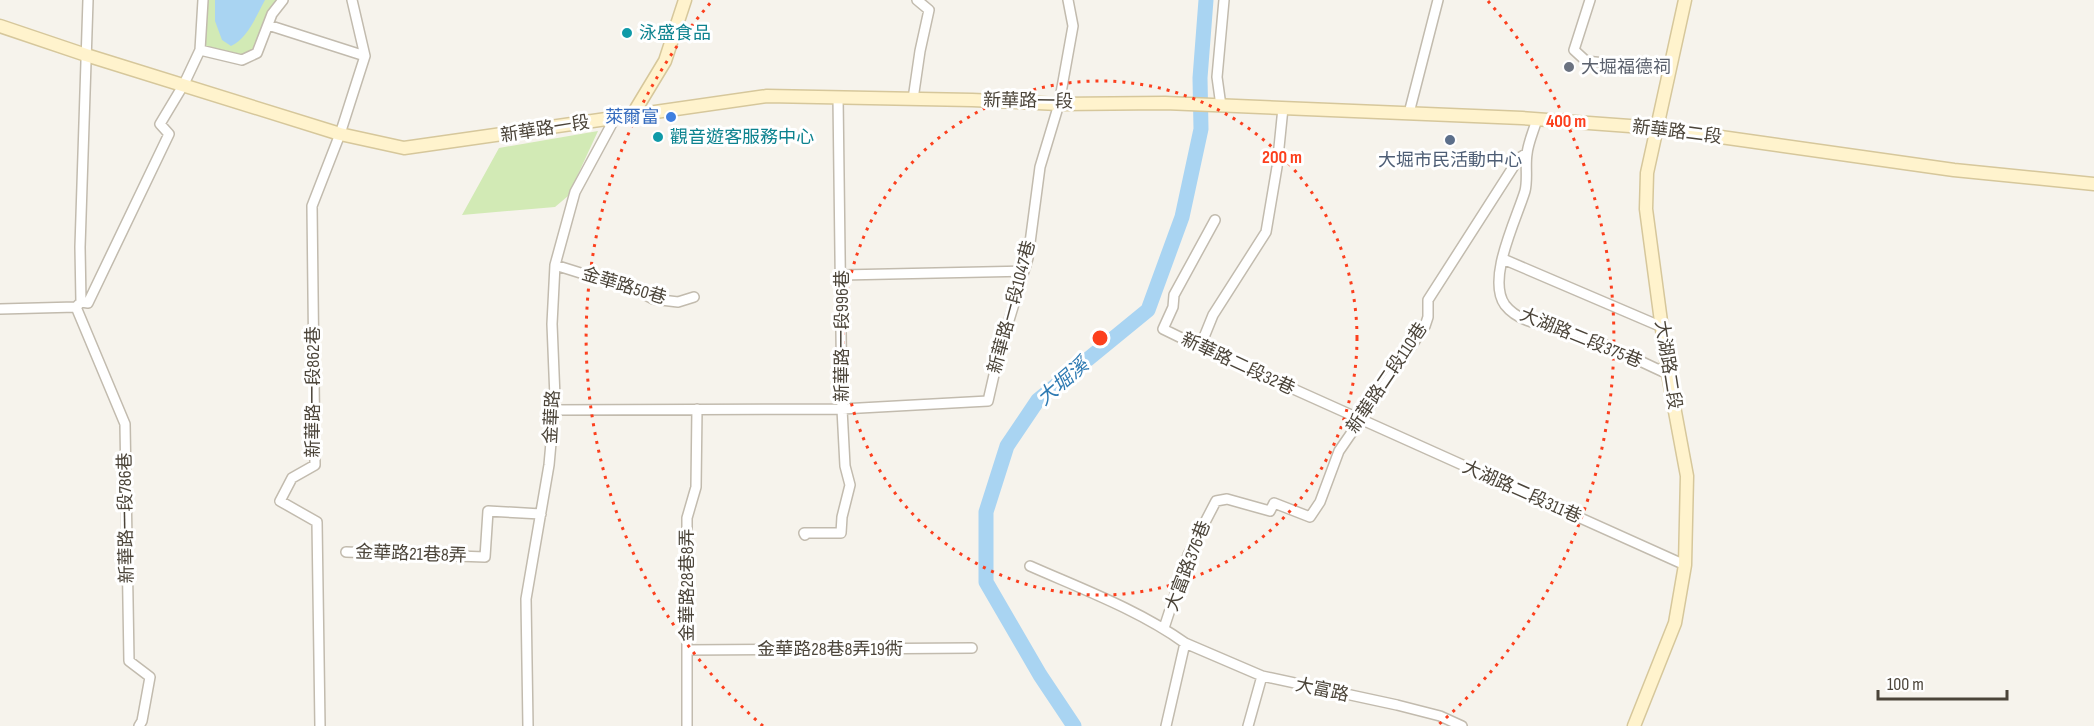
<svg xmlns="http://www.w3.org/2000/svg" width="2094" height="726" viewBox="0 0 2094 726" font-family="'Sofia Sans Condensed','Noto Sans TC',sans-serif">
<style>
.green{fill:#d2eab5}
.water{fill:#a9d4f2}
.lines{fill:none;stroke-linecap:round;stroke-linejoin:round}
.river{stroke:#a9d4f2;stroke-width:15}
.street-casing{stroke:#c2bbae;stroke-width:12}
.secondary-casing{stroke:#d6c79b;stroke-width:15}
.street{stroke:#fff;stroke-width:9}
.secondary{stroke:#fff3cd;stroke-width:12}
.ring{fill:none;stroke:#fc3f1d;stroke-width:3;stroke-dasharray:3 6}
.culture-dot{fill:#0f9aa8;stroke:#fff;stroke-width:2}
.worship-dot{fill:#6b7280;stroke:#fff;stroke-width:2}
.shop-dot{fill:#3f7fe0;stroke:#fff;stroke-width:2}
.service-dot{fill:#5c6f8a;stroke:#fff;stroke-width:2}
.labels{text-anchor:middle;dominant-baseline:central;stroke-width:6;stroke-linejoin:round;paint-order:stroke}
.culture-label{font-size:18px;fill:#0d838f;stroke:#fff;text-anchor:start}
.worship-label{font-size:18px;fill:#5b616d;stroke:#fff;text-anchor:start}
.street-label{font-size:18px;fill:#4b4439;stroke:#fff}
.shop-label{font-size:18px;fill:#366cbe;stroke:#fff;text-anchor:end}
.service-label{font-size:18px;fill:#4e5e75;stroke:#fff}
.water-label{font-size:20px;font-style:italic;fill:#2e7ab2;stroke:#fff}
.centre{fill:#fc3f1d;stroke:#fff;stroke-width:3}
.ring-label{font-size:18px;text-anchor:middle;font-weight:bold;fill:#fc3f1d;stroke:#fff;stroke-width:6;stroke-linejoin:round;paint-order:stroke}
</style>
<rect width="100%" height="100%" fill="#f6f3ec"/>
<path class="green" d="M204,0H282L249,57L199,51Z
M598,131L568,196L555,207L462,215L499,148Z"/>
<path class="water" d="M215,0H265C256,16 248,38 231,46L222,40L215,21Z"/>
<g class="lines">
<path class="river" d="M1074,726L1040,675L986,582V512L1007,446L1038,400L1148,310L1182,217L1201,129L1200,78L1206,0"/>
<defs>
<path id="street" d="M1590,0L1574,50L1586,61L1668,70
M268,25L365,56
M200,50L203,0
M913,99L920,51L929,10L917,0
M1221,106L1217,77L1224,0
M1409,113L1438,0
M1537,119C1534,130 1528,143 1527,154C1525,166 1528,179 1525,191C1517,218 1486,279 1505,305C1523,328 1557,324 1581,334C1610,346 1639,361 1668,374
M1215,220L1174,295L1173,307L1163,329L1200,347L1685,565
M1503,259L1662,327
M555,265L638,291L653,299L678,302L694,297
M842,275L1024,271
M81,302L88,303L169,134L160,124L184,84L200,50L242,60L257,53L272,14L283,0
M81,302L80,247L88,0
M76,307L125,424L129,661L150,677L142,721L139,726
M0,309L76,307L79,304
M1200,347L1213,315L1266,232L1277,167L1283,108
M553,410L842,409L988,401L999,353L1028,258L1040,167L1059,104L1073,26L1068,0
M805,535L804,533H841L842,517L850,485L845,466L842,409L838,97
M346,552L485,557L488,511L541,514
M1030,566C1082,589 1139,610 1185,643L1166,726
M1164,628L1188,555L1216,501L1227,499L1270,511L1274,503L1310,517L1320,502L1339,451L1425,326L1428,317V300L1519,158L1527,153
M1185,643L1262,676L1397,705L1440,716L1462,726
M687,650L972,648
M320,726L317,522L280,501L292,478L315,465L312,206L340,134L365,56L352,0
M528,726L526,599L549,465L555,398L552,324L555,265L575,192L615,118
M687,726V518L696,487L697,409
M1248,726L1262,676"/>
<path id="secondary" d="M0,26L86,55L340,134L404,148L767,96L972,100L1059,104L1165,103L1522,118L1657,128L1954,170L2094,184
M633,114L665,61L685,0
M1634,726L1675,623L1685,565L1687,476L1668,374L1646,209L1647,173L1685,0"/>
</defs>
<use href="#street" class="street-casing"/>
<use href="#secondary" class="secondary-casing"/>
<use href="#street" class="street"/>
<use href="#secondary" class="secondary"/>
</g>
<g class="ring">
<circle cx="1100" cy="338" r="257"/>
<path d="M763 726A514 514 0 0 1 712 1M1488 1A514 514 0 0 1 1437 726"/>
</g>
<g class="culture-dot">
<circle cx="627" cy="33" r="6"/>
<circle cx="658" cy="137" r="6"/>
</g>
<circle class="worship-dot" cx="1569" cy="67" r="6"/>
<circle class="shop-dot" cx="671" cy="117" r="6"/>
<circle class="service-dot" cx="1450" cy="140" r="6"/>
<g class="labels">
<g class="culture-label">
<text x="639" y="33">泳盛食品</text>
<text x="670" y="137">觀音遊客服務中心</text>
</g>
<g class="worship-label">
<text x="1581" y="67">大堀福德祠</text>
</g>
<g class="street-label">
<text transform="translate(1028 101) rotate(1)">新華路一段</text>
<text transform="translate(545 129) rotate(-9)">新華路一段</text>
<text transform="translate(1677 132) rotate(7)">新華路二段</text>
<text transform="translate(624 286) rotate(17)">金華路50巷</text>
<text transform="translate(1012 307) rotate(-75)">新華路一段1047巷</text>
<text transform="translate(842 336) rotate(-90)">新華路一段996巷</text>
<text transform="translate(1581 338) rotate(22)">大湖路二段375巷</text>
<text transform="translate(1238 364) rotate(25)">新華路二段32巷</text>
<text transform="translate(1668 365) rotate(81)">大湖路二段</text>
<text transform="translate(1387 378) rotate(-56)">新華路二段110巷</text>
<text transform="translate(313 392) rotate(-90)">新華路一段862巷</text>
<text transform="translate(552 417) rotate(-87)">金華路</text>
<text transform="translate(1522 492) rotate(24)">大湖路二段311巷</text>
<text transform="translate(126 518) rotate(-91)">新華路一段786巷</text>
<text transform="translate(411 554) rotate(2)">金華路21巷8弄</text>
<text transform="translate(1188 566) rotate(-69)">大富路376巷</text>
<text transform="translate(687 585) rotate(-90)">金華路28巷8弄</text>
<text x="830" y="649">金華路28巷8弄19衖</text>
<text transform="translate(1322 690) rotate(12)">大富路</text>
</g>
<g class="shop-label">
<text x="659" y="117">萊爾富</text>
</g>
<g class="service-label">
<text x="1450" y="160">大堀市民活動中心</text>
</g>
<g class="water-label">
<text transform="translate(1063 382) rotate(-41)">大堀溪</text>
</g>
</g>
<circle cx="1100" cy="338" r="9" class="centre"/>
<g class="ring-label">
<text x="1566" y="127">400 m</text>
<text x="1282" y="163">200 m</text>
</g>
<path d="M1878 690v9h129v-9" fill="none" stroke="#4b4439" stroke-width="3"/>
<text x="1887" y="690" font-size="18" fill="#4b4439" stroke="#ffffff" stroke-width="4.5" paint-order="stroke">100 m</text>
</svg>
